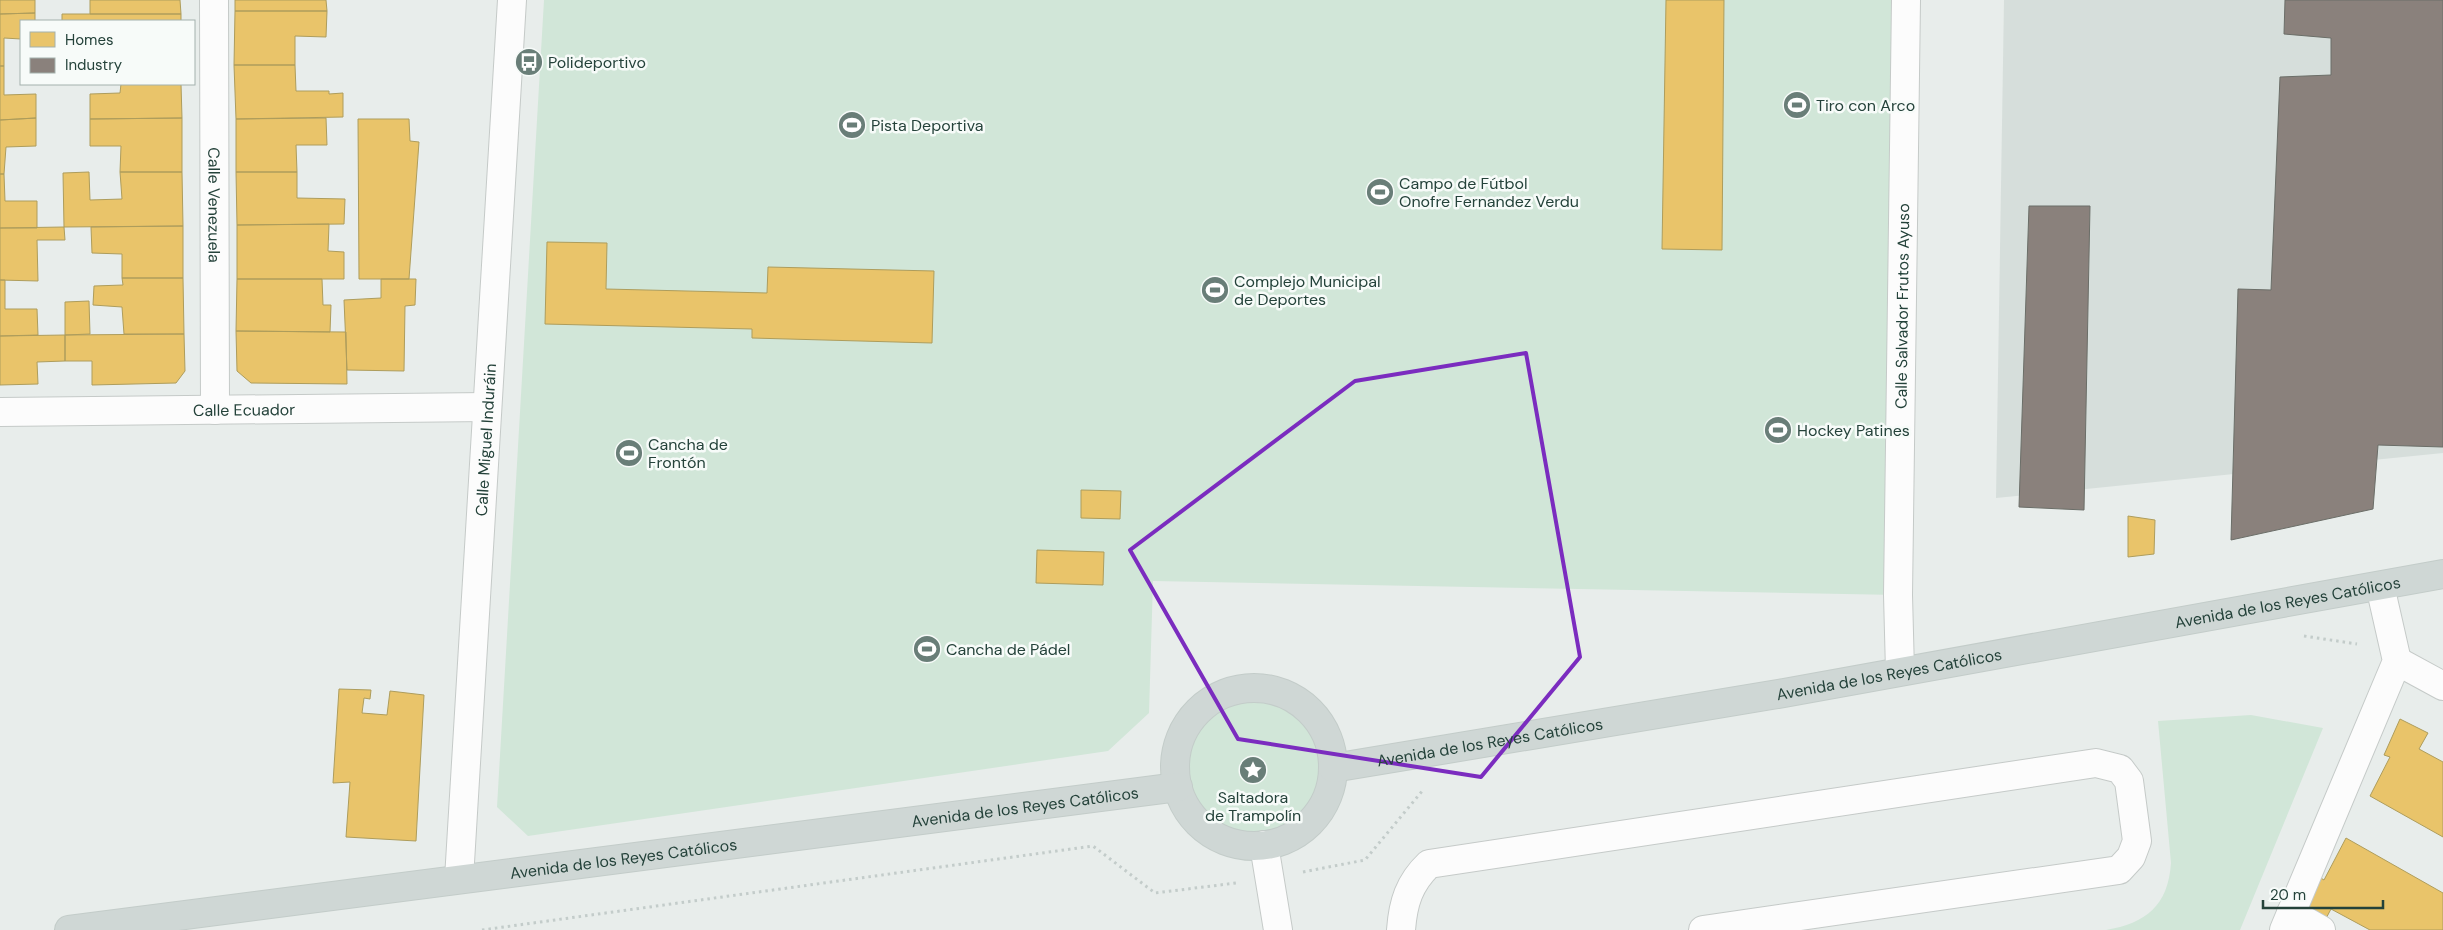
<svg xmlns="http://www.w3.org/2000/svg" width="2443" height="930" viewBox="0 0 2443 930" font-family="'DM Sans',sans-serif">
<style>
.built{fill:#d6dedb}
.green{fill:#d1e6d8}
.homes{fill:#e9c46a;stroke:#ae9d5c}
.industry{fill:#8a817c;stroke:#6b6e68}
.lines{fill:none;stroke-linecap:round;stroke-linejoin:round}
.street-casing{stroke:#c5cac8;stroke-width:30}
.primary-casing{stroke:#c3ccc9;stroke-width:30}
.path{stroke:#c3ccca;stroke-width:3;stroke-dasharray:2.5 4;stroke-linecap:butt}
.street{stroke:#fcfcfc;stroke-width:28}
.primary{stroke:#cfd7d5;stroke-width:28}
.marked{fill:none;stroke:#7b2cbf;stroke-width:4;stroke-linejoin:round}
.labels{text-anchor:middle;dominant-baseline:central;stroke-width:5;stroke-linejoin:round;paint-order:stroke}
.poi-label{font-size:16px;fill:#24423a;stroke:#f7fbf9;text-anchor:start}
.street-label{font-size:16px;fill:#24423a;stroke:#f7fbf9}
</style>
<rect width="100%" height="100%" fill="#e8edeb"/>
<path class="built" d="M2004,0H2443V453L1996,498Z"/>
<path class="green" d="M544,0H1906L1898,595L1153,581L1149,713L1108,751L528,836L497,807Z
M1183 766a70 70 0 1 1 140 0a70 70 0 1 1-140 0Z
M2251,715L2323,728L2240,930H2106C2146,923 2168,906 2171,863L2158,721Z"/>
<path class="homes" d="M0,0H35V13L0,14Z
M90,0H180L181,14H90Z
M235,0H326L327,11H235Z
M1666,0H1724L1722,250L1662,249Z
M235,11H327L326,37L295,36V65H234Z
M35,13V21H21V39L4,38V66H0V14Z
M62,14H181V21H62Z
M234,65H295L296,91H329V94L343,93V117L236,119Z
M0,66H4V95L36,94V118L0,120Z
M121,84H181L182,118L90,119V94L120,93Z
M36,118V146L6,147L4,174H0V120Z
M182,118V172H120L121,146H90V119Z
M326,118L327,145H296L297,172H236V119Z
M358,119H409L410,141L419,142L409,279H359Z
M89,172L90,200L122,199L120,172H182L183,226L64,227L63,173Z
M236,172H297V198L345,199L344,224L237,225Z
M0,174H4L5,201H37V228H0Z
M329,224L328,251L344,252V279H237V225Z
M183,226V278H122V254L92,253L91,227Z
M64,227L65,240H37L38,281L0,280V228Z
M547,242L607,243L606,289L767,293L768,267L934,271L932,343L752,338V329L545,324Z
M122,278H183L184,334H124L122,307L93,305L94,286L123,285Z
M237,279H322L323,305H331L330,332L236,331Z
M381,279H416L415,305L405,306L404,371L347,370L344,300L381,298Z
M0,280H5V309H37L38,335L0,336Z
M89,301L90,334L65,335V302Z
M236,331L346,332L347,384L251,383L237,371Z
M184,334L185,371L176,383L92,385V361H65V335Z
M65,335V361L37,362L38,384L0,385V336Z
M1081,490L1121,491L1120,519L1081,518Z
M2128,516L2155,520L2154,554L2128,557Z
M1037,550L1104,552L1103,585L1036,583Z
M339,689L371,690L370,699L364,698L362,713L387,715L390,691L424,695L416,841L346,837L350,782L333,783Z
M2400,719L2428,733L2419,749L2443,762V837L2370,796L2390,757L2384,755Z
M2346,838L2443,893V930H2370L2331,909L2323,924L2305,905L2316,875L2324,880Z"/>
<path class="industry" d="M2285,0H2443V447L2378,445L2373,509L2231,540L2238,289L2271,290L2280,77L2331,75V38L2284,34Z
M2029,206H2090L2084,510L2019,507Z"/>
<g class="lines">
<defs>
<g id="street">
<path id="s1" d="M214,0L215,410"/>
<path id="s2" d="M0,412L487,407"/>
<path d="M2397,661L2443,686"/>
<path id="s3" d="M1900,671L1898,595L1906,0"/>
<path d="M1264,845L1278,930"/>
<path id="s4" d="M459,879L512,0"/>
<path d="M2291,913L2321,930"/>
<path d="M1401,930C1403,903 1409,883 1429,864L2096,763L2120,769L2129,781L2137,841L2131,857L2119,870L1703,930"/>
<path d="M2284,930L2397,661L2380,586"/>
</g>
<g id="primary">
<circle cx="1254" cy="767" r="79"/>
<path id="s5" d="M1333,768L1784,693L2443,574"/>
<path id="s6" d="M69,930L1178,787"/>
</g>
</defs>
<use href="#street" class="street-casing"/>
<use href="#primary" class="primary-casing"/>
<path class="path" d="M2304,636L2357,644
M1303,872L1365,860L1423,790
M482,930L1093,846L1155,893L1236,883"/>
<use href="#street" class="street"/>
<use href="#primary" class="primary"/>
</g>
<path class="marked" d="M1526,353L1580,657L1481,777L1238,739L1130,550L1355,381Z"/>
<defs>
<symbol id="bus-disc" viewBox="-11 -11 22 22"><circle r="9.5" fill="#697e78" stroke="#f7fbf9"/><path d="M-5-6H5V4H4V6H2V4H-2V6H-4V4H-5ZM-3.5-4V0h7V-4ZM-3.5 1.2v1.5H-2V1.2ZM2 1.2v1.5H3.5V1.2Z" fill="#fff"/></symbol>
<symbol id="stadium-disc" viewBox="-11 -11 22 22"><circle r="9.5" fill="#697e78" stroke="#f7fbf9"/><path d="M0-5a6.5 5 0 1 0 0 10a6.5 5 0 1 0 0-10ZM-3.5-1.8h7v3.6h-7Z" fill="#fff"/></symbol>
<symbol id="sight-disc" viewBox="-11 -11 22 22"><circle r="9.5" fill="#697e78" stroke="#f7fbf9"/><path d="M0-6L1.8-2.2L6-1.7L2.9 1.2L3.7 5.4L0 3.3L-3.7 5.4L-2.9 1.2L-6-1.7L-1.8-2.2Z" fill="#fff"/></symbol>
</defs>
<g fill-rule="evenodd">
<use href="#bus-disc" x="513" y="46" width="32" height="32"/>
<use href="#stadium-disc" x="1781" y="89" width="32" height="32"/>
<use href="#stadium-disc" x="836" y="109" width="32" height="32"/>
<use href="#stadium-disc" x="1364" y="176" width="32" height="32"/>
<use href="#stadium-disc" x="1199" y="274" width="32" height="32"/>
<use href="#stadium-disc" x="1762" y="414" width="32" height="32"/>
<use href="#stadium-disc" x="613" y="437" width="32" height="32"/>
<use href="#stadium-disc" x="911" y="633" width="32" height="32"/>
<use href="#sight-disc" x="1237" y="754" width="32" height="32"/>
</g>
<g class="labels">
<g class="poi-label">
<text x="548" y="62">Polideportivo</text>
<text x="1816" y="105">Tiro con Arco</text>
<text x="871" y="125">Pista Deportiva</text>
<text x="1399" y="183">Campo de Fútbol<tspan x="1399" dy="18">Onofre Fernandez Verdu</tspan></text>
<text x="1234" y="281">Complejo Municipal<tspan x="1234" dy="18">de Deportes</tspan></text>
<text x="1797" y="430">Hockey Patines</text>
<text x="648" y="444">Cancha de<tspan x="648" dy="18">Frontón</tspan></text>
<text x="946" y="649">Cancha de Pádel</text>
<text x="1253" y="797" text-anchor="middle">Saltadora<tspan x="1253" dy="18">de Trampolín</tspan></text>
</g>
<g class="street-label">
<text stroke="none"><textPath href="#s1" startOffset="205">Calle Venezuela</textPath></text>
<text stroke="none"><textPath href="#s3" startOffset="365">Calle Salvador Frutos Ayuso</textPath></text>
<text stroke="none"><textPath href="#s2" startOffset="244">Calle Ecuador</textPath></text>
<text stroke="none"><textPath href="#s4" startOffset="440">Calle Miguel Induráin</textPath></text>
<text stroke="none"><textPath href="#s5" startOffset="969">Avenida de los Reyes Católicos</textPath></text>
<text stroke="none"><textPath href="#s5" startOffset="564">Avenida de los Reyes Católicos</textPath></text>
<text stroke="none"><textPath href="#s5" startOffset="159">Avenida de los Reyes Católicos</textPath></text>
<text stroke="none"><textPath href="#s6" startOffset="964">Avenida de los Reyes Católicos</textPath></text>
<text stroke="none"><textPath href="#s6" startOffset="559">Avenida de los Reyes Católicos</textPath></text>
</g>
</g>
<rect x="20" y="20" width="175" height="65" fill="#f7fbf9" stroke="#a3b1ad"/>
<rect x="30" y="32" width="25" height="15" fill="#e9c46a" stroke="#a3b1ad"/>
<text x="65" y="45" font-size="15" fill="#24423a">Homes</text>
<rect x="30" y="58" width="25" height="15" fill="#8a817c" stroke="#a3b1ad"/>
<text x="65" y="70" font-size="15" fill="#24423a">Industry</text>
<path d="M2263 900v8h120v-8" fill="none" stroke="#24423a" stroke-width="2.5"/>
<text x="2270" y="900" font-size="15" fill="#24423a" stroke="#f7fbf9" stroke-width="4" paint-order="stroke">20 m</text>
</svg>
